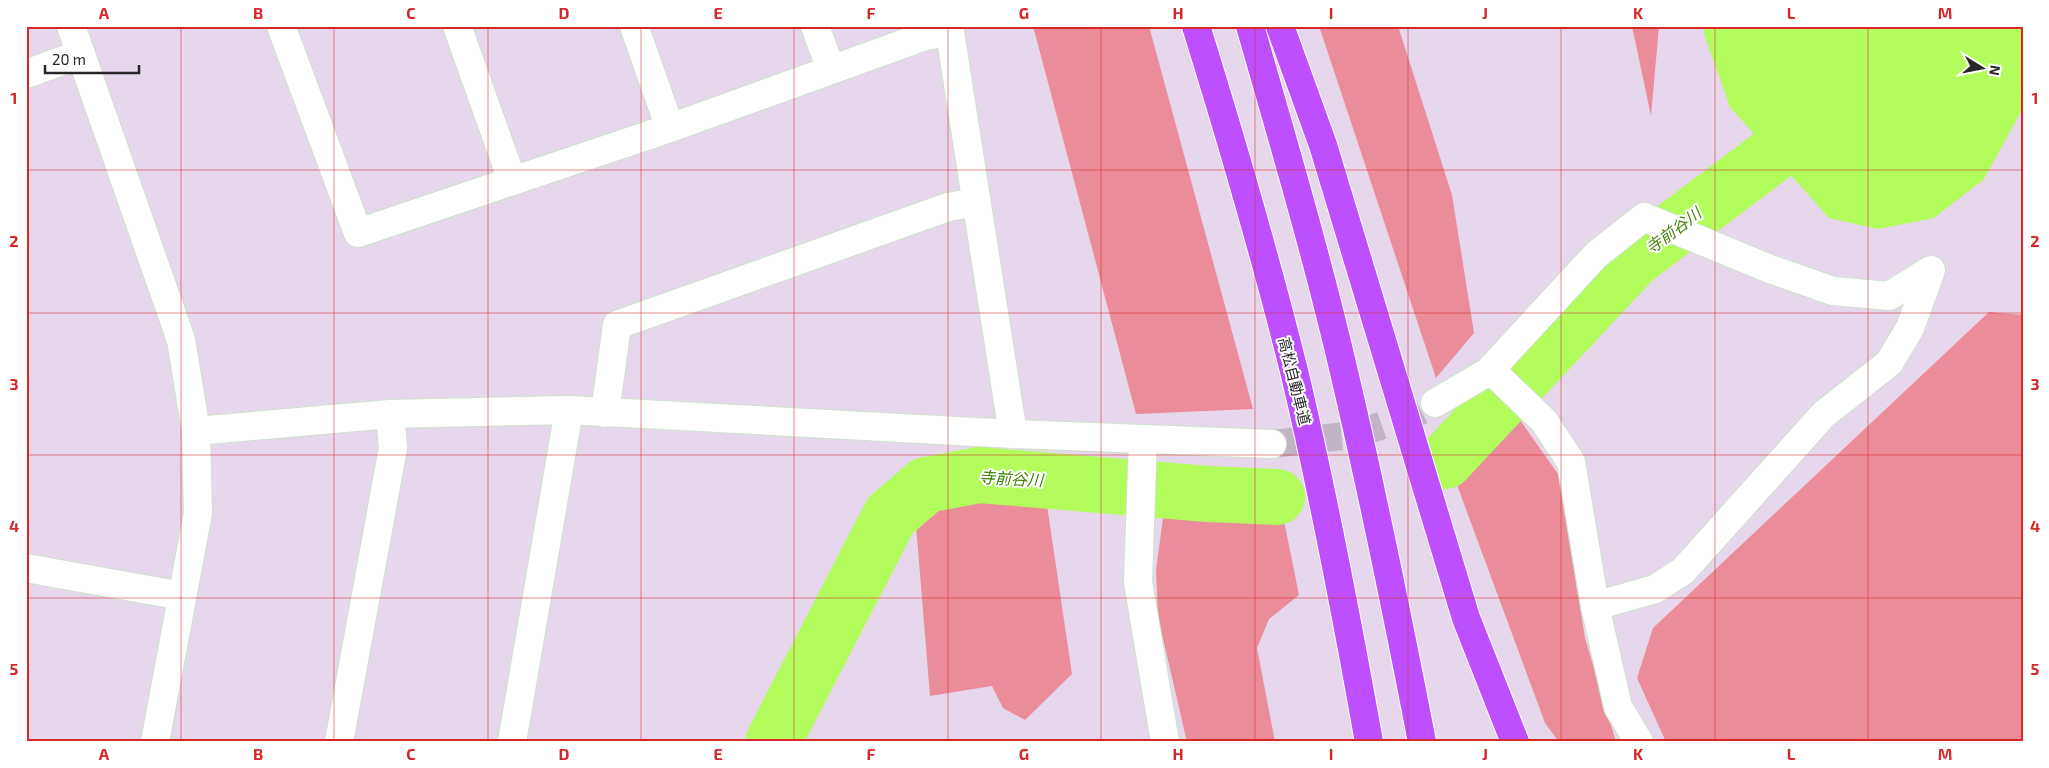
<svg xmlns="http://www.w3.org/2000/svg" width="2049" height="768" viewBox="0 0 2049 768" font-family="'Exo 2','Noto Sans JP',sans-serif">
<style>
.green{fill:#ea8c9a}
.water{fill:#b2fc5c}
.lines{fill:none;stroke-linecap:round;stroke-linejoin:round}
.river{stroke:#b2fc5c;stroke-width:56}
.street-tunnel{stroke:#c1b4c5;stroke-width:28;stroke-dasharray:28 14;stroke-linecap:butt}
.street-casing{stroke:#cce3cc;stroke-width:30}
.secondary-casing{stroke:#cce3cc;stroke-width:30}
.highway-casing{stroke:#fff;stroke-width:30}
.street{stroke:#fff;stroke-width:28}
.secondary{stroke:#fff;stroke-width:28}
.highway{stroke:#bd4fff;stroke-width:28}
.grid{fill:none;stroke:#d62828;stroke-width:1;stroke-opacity:0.55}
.labels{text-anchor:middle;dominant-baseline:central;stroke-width:4;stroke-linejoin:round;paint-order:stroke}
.street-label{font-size:15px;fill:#272727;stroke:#fff}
.water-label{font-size:16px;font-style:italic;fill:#3f8603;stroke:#fff}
.neatline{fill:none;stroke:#d62828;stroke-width:2}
.grid-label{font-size:16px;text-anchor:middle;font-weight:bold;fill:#d62828}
</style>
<rect width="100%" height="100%" fill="#e7d7ec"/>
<path class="green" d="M1033,26H1149L1253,409L1136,414Z
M1319,26H1398L1452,195L1474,333L1436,378Z
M1632,26H1659L1651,116Z
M1989,312L2023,315V742H1666L1637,678L1653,628Z
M1520,420L1558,474L1585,638L1616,742H1559L1545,723L1457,485Z
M984,490L1045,492L1072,674L1025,720L1003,708L992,686L930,696L915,513L944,492Z
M1281,506L1299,595L1269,619L1257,648L1275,742H1187L1158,617L1156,570L1164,511Z"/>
<path class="water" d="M1705,26H2023V108L1984,179L1934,218L1878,229L1829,218L1730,107L1704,34Z"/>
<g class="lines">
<path class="river" d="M1445,461L1634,259L1811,126L1924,26
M773,742L890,516L926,485L979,475L1208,494L1277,497"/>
<path class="street-tunnel" d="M1272,444L1354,435L1412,415L1435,403"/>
<defs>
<path id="street" d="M281,26L358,233L670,128L925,36L950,32
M457,26L512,180
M634,26L670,128
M815,26L831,70
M949,26L1013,434
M26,74L81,54
M1435,403L1488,372L1596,255L1644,217L1770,269L1833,291L1889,296L1931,270L1910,328L1889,363L1824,414L1683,571L1655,589L1595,606L1571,462L1544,421L1498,377L1488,372
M605,413L617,325L948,207L976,202
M196,431L390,414L569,410L1013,434L1272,444
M1143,439L1138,582L1165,742
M26,568L182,596
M1595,606L1618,707L1639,742
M339,742L393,448L390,414
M512,742L569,410"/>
<path id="secondary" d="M71,26L181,340L196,431L198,513L155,742"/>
<path id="highway" d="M1196,26C1232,142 1266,258 1295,375C1324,497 1347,619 1369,742
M1250,26C1283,141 1317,256 1344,372C1373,495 1398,618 1422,742
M1280,26L1323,145L1466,618L1515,742"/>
</defs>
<use href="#street" class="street-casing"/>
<use href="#secondary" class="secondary-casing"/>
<use href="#highway" class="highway-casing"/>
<use href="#street" class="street"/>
<use href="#secondary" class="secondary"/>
<use href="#highway" class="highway"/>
</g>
<path class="grid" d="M181,26V742M334,26V742M488,26V742M641,26V742M794,26V742M948,26V742M1101,26V742M1255,26V742M1408,26V742M1561,26V742M1715,26V742M1868,26V742M26,170H2023M26,313H2023M26,455H2023M26,598H2023"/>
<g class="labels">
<g class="street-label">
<text transform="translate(1295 381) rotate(76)">高松自動車道</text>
</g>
<g class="water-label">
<text transform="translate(1673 230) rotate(-37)">寺前谷川</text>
<text transform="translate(1011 478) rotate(3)">寺前谷川</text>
</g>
</g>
<rect width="2049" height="768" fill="none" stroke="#ffffff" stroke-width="55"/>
<g transform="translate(1982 68) rotate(100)" stroke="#ffffff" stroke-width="4" paint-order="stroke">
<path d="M0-4L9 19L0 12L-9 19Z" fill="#272727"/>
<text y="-8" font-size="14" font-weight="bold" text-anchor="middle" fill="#272727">N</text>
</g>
<path d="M45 65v8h94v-8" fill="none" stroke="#272727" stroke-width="2.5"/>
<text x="52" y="65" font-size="15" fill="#272727" stroke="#ffffff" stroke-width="4" paint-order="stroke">20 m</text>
<rect x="28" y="28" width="1994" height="712" class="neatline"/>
<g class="grid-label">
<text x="104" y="19">A</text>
<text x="258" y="19">B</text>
<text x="411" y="19">C</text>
<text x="564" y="19">D</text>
<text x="718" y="19">E</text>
<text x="871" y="19">F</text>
<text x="1024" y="19">G</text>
<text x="1178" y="19">H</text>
<text x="1331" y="19">I</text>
<text x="1485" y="19">J</text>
<text x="1638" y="19">K</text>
<text x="1791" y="19">L</text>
<text x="1945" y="19">M</text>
<text x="14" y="104">1</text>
<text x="2035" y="104">1</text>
<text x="14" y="247">2</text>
<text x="2035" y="247">2</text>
<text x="14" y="390">3</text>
<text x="2035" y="390">3</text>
<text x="14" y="532">4</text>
<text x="2035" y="532">4</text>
<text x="14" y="675">5</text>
<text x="2035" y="675">5</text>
<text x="104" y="760">A</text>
<text x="258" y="760">B</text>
<text x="411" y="760">C</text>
<text x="564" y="760">D</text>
<text x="718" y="760">E</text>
<text x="871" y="760">F</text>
<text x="1024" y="760">G</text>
<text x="1178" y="760">H</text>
<text x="1331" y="760">I</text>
<text x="1485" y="760">J</text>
<text x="1638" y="760">K</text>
<text x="1791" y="760">L</text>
<text x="1945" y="760">M</text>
</g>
</svg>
